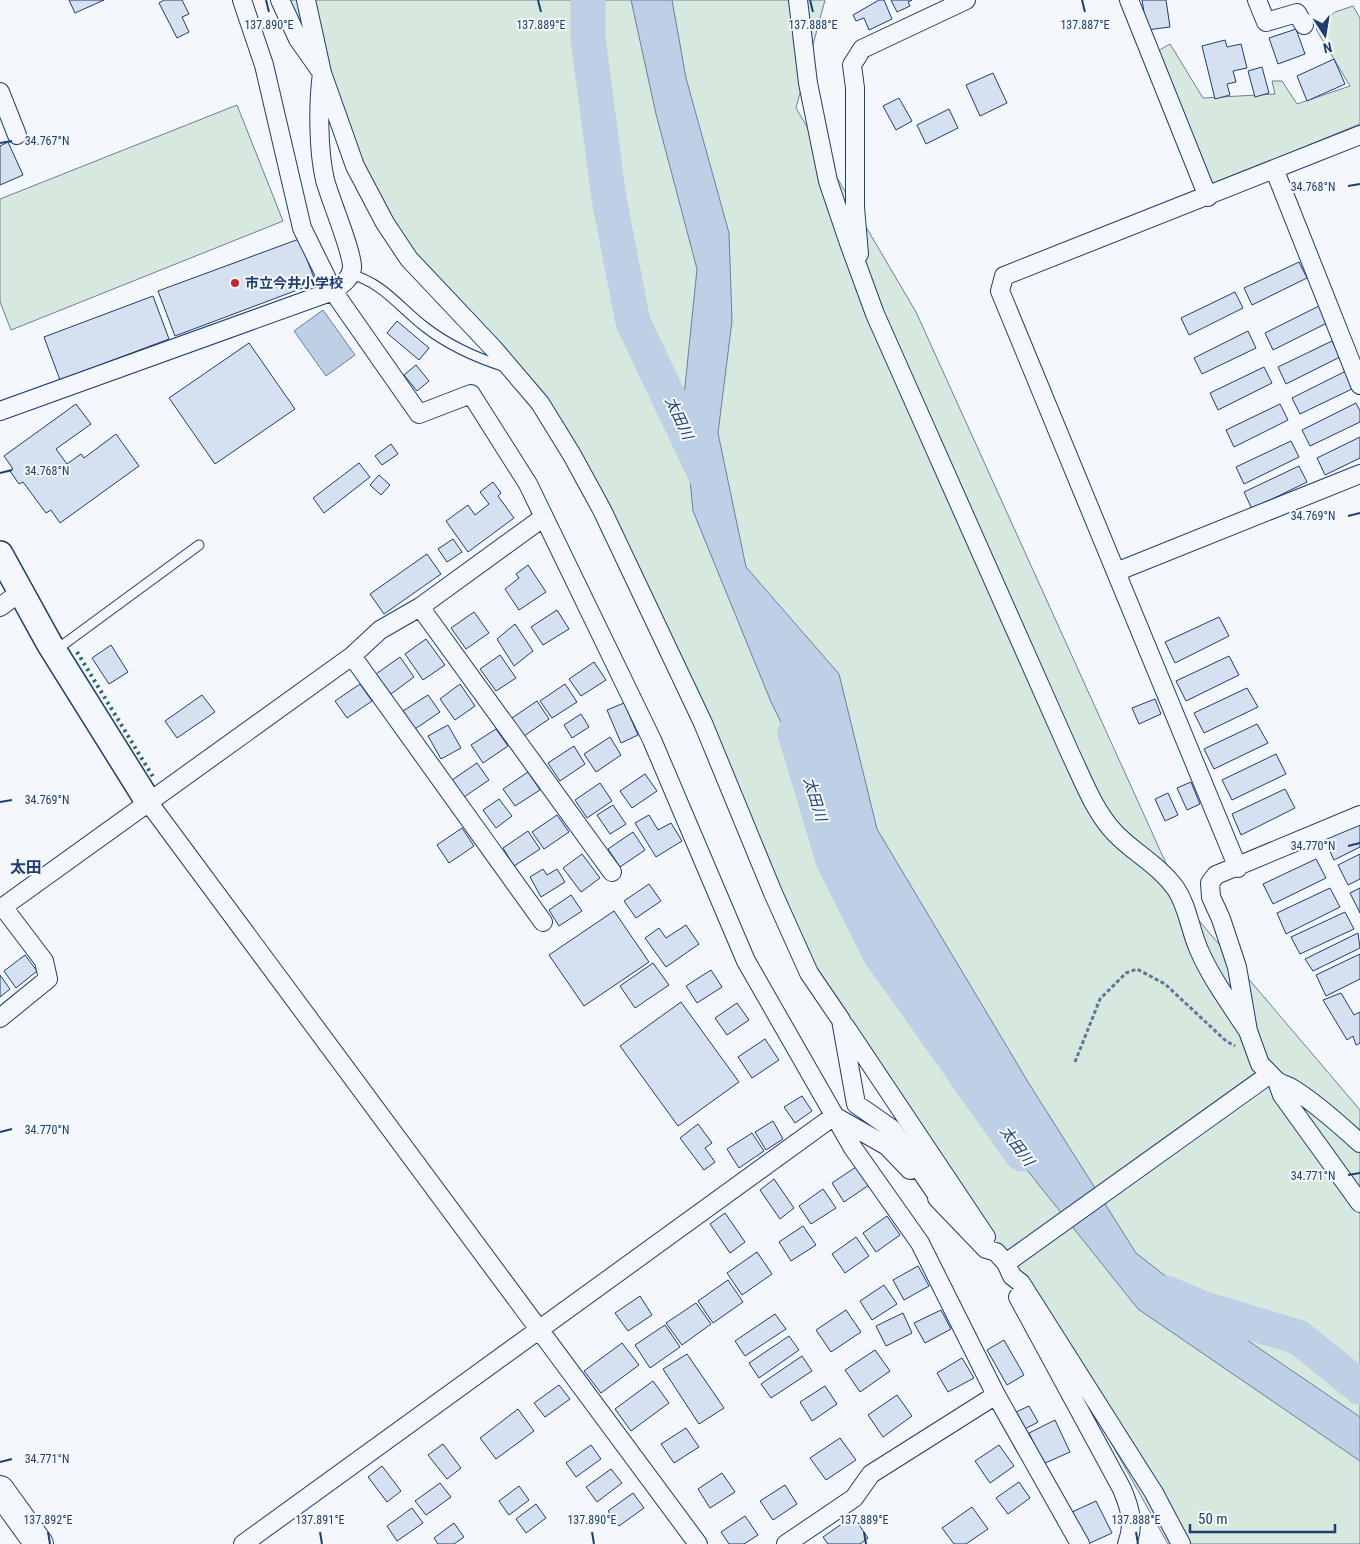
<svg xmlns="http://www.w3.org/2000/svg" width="1360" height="1544" viewBox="0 0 1360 1544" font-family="'Roboto Condensed','Noto Sans JP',sans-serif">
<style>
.green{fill:#d7e8df;stroke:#687fa3}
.water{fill:#bed0e5;stroke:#687fa3}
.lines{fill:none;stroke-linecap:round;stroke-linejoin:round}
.river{stroke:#bed0e5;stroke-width:35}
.building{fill:#d5e0f0;stroke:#1d3f73}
.lane-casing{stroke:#1d3f73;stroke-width:11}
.street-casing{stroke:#1d3f73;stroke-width:20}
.secondary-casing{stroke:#1d3f73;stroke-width:28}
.primary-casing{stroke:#1d3f73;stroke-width:30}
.path{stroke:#5e769c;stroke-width:3;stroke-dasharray:4 2.5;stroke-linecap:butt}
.lane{stroke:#f4f7fb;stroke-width:9}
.street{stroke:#f4f7fb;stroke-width:18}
.secondary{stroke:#f4f7fb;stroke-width:25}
.primary{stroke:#f4f7fb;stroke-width:28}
.hedge{stroke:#2c6c60;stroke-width:4;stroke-dasharray:2.5 4;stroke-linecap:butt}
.ticks{fill:none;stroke:#1d3f73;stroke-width:2}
.poi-dot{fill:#c62828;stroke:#f4f7fb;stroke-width:2}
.labels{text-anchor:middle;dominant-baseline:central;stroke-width:4;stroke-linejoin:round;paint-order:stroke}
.poi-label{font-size:14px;font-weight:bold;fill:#1d3f73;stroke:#f4f7fb;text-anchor:start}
.water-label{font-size:15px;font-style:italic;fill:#1d3f73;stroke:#f4f7fb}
.quarter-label{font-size:16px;font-weight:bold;fill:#1d3f73;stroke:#f4f7fb}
.ticks-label{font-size:12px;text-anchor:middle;fill:#1d3f73;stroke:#f4f7fb;stroke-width:4;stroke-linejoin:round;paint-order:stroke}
</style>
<rect width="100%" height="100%" fill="#f4f7fb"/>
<path class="green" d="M286,0H825L796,108L916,312L1184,903L1360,1110V1544H1168L1021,1283L809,973L626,562L528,389L385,223Z
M1353,6L1360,18V124L1211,185L1151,55L1170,44L1203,98L1275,94L1272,81H1282L1297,104L1350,86L1316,29L1335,12Z
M237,105L283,221L11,330L0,302V199Z"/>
<path class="water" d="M631,0H672L686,78L729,233L732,321L718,433L746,567L839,674L877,829L1028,1082L1136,1253L1250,1342L1360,1417V1461L1138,1309L1023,1165L886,936L771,702L693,511L683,406L697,269L656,114Z
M323,310L355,355L326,376L294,331Z"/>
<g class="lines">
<path class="river" d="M588,0V38L609,199L633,322L705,474
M795,733L833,860L880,954L1022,1154
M1166,1293L1204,1309L1298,1337L1360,1387"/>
</g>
<path class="building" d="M69,0H104L75,13Z
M164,0H182L189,14L182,17L189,32L177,38L159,3Z
M879,0H884L892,19L869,30L864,18L856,21L853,15Z
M891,0H912L908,2L910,6L897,12Z
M1142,0H1166L1170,27L1147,30Z
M1296,29L1305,54L1278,64L1269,38Z
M1225,40L1227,47L1241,44L1247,68L1233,71L1236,82L1227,84L1230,95L1215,99L1202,46Z
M1334,59L1345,84L1307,101L1297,76Z
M1262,67L1269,93L1255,97L1248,71Z
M993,73L1007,103L980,116L966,85Z
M899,98L912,121L896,130L883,106Z
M949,109L958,128L926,144L917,125Z
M8,142L23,175L0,185V146Z
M299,239L316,283L175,336L158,291Z
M1299,262L1307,278L1252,305L1244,288Z
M1235,292L1243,308L1189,335L1181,318Z
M153,296L169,339L60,380L44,337Z
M1319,306L1327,323L1273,350L1265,333Z
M397,321L429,348L419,360L387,333Z
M1248,331L1256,348L1202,374L1194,358Z
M1332,341L1340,357L1286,384L1278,367Z
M249,343L295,409L215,464L169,398Z
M416,365L429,381L417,391L404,375Z
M1264,367L1272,383L1218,410L1210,393Z
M1346,371L1354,388L1300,414L1292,398Z
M1356,403L1360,411V422L1310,446L1302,430Z
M76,404L91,424L56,449L67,464L81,454L84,458L116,434L139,466L60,523L51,510L46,513L23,482L19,484L10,471L13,469L4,456Z
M1280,404L1288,420L1234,447L1226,430Z
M1360,437V458L1325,475L1317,458Z
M1291,441L1299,457L1244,484L1236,467Z
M391,444L398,454L382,465L375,456Z
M359,463L370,477L324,513L313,498Z
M1299,466L1307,482L1252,509L1244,492Z
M379,475L390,485L381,495L370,485Z
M493,482L501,493L498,496L514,518L468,552L446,521L468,505L475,515L489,504L480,492Z
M453,539L462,552L447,562L438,549Z
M427,554L441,574L384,614L370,594Z
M528,565L546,592L519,610L505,589L519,578L516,574Z
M557,610L569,629L543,645L531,627Z
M474,612L489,633L466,649L451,628Z
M1219,617L1229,636L1175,663L1165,642Z
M515,624L533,651L514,666L497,639Z
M426,639L445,665L423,680L405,654Z
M111,645L128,672L109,684L92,658Z
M500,655L516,678L496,691L480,669Z
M1229,656L1239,675L1186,701L1176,681Z
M400,657L414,677L391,694L376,674Z
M594,662L606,680L581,696L569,679Z
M360,684L372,701L347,718L335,701Z
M460,684L475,706L455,720L440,699Z
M565,684L577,702L552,718L540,701Z
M1247,688L1258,707L1204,733L1194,713Z
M202,695L215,712L177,738L165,721Z
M428,695L440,712L415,729L403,711Z
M1155,699L1161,714L1139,724L1132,708Z
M537,701L549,719L524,736L512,718Z
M624,703L638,735L621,743L607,710Z
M581,714L589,727L572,738L564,725Z
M1257,724L1268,743L1214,769L1204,749Z
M448,725L461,748L441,759L428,736Z
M496,729L508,746L483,763L471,745Z
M610,737L621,755L596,772L584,754Z
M574,746L585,764L560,781L548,763Z
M1276,754L1286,774L1232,800L1222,780Z
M477,763L489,780L464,797L452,780Z
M528,772L540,790L515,806L503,789Z
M645,774L657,791L632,808L620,791Z
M1191,782L1200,804L1187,810L1177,788Z
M600,783L612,801L587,818L575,800Z
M1285,789L1295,808L1241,835L1232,814Z
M1168,793L1178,815L1165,821L1155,799Z
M499,799L512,816L496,828L483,810Z
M613,805L626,824L610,834L597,815Z
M557,815L569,832L544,849L532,832Z
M649,815L658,830L671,823L682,841L656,857L635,823Z
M1360,822V847L1334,860L1324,839Z
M462,828L474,846L449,863L437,845Z
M528,831L540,849L514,866L503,848Z
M633,832L645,850L620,867L608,849Z
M582,854L600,878L581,892L563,868Z
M1360,854V879L1348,885L1338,865Z
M1316,859L1326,878L1273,904L1263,884Z
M543,869L547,875L557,869L565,882L541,897L530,877Z
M649,884L661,901L636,918L624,901Z
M1330,888L1340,907L1286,934L1277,913Z
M1360,888V913L1350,893Z
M571,895L582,911L559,926L549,910Z
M614,911L649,962L584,1006L549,955Z
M1345,912L1354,929L1300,954L1291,937Z
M686,925L699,944L666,967L645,938L659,928L666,938Z
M1358,933L1360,948L1313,971L1305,959Z
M1360,954V979L1326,996L1316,975Z
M25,955L37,971L16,988L4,971Z
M653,963L669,985L635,1008L620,986Z
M711,970L722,987L697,1003L686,986Z
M0,975L10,989L0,997Z
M1341,993L1354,1015L1360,1012V1043L1356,1045L1353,1036L1347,1040L1323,1000Z
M681,1002L739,1082L678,1126L620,1046Z
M737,1003L749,1020L727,1035L715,1018Z
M765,1039L779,1060L752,1078L738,1057Z
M802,1096L812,1111L795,1123L784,1107Z
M773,1121L783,1139L766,1150L755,1132Z
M698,1124L712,1143L705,1148L715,1162L704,1170L680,1138Z
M752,1133L764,1151L739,1168L727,1149Z
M856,1167L869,1185L844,1202L832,1183Z
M774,1179L794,1208L780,1219L760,1190Z
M823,1189L836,1208L811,1224L799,1206Z
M725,1213L745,1242L730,1253L710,1224Z
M887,1216L900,1235L876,1252L863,1233Z
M803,1226L816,1245L791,1261L779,1242Z
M856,1237L869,1256L845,1273L832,1254Z
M757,1252L772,1274L742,1295L727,1273Z
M918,1266L929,1286L904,1300L893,1280Z
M728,1280L743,1302L713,1323L698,1301Z
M884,1285L897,1304L872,1320L860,1301Z
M640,1296L652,1315L628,1331L615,1313Z
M696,1303L711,1324L682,1345L666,1323Z
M846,1310L861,1332L831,1352L816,1330Z
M941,1310L951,1329L925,1343L914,1323Z
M903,1313L912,1333L886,1346L876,1326Z
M775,1314L786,1329L745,1356L735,1341Z
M665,1325L680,1347L650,1368L635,1345Z
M789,1336L799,1350L759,1378L749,1363Z
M1004,1340L1024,1375L1007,1385L987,1350Z
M622,1343L639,1365L601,1393L584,1371Z
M875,1350L890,1371L860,1392L845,1370Z
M687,1354L724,1408L699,1424L663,1369Z
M802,1356L812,1371L771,1398L761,1384Z
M962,1358L974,1378L948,1392L937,1373Z
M653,1381L669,1403L631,1431L615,1409Z
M559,1385L570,1399L545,1417L534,1403Z
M825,1386L837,1404L812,1421L800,1402Z
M897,1395L912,1416L883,1437L868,1415Z
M1029,1406L1038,1422L1023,1430L1014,1413Z
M518,1409L534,1431L496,1459L480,1438Z
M1055,1420L1070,1452L1043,1464L1029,1433Z
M686,1428L699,1447L674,1463L661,1444Z
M840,1438L856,1460L826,1480L810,1458Z
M443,1444L461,1468L447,1479L428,1455Z
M591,1445L601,1459L576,1477L566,1463Z
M999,1445L1014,1466L990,1483L975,1461Z
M382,1466L401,1491L387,1502L368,1477Z
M611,1469L622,1483L597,1502L586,1487Z
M722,1473L735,1492L710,1508L698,1489Z
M1019,1482L1030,1498L1008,1514L996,1498Z
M440,1483L451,1497L426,1515L415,1501Z
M785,1485L797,1504L773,1520L760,1501Z
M519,1486L529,1500L509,1515L499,1501Z
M633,1493L644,1508L619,1526L608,1511Z
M1096,1501L1112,1533L1088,1544L1070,1513Z
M536,1504L546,1518L526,1533L516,1519Z
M972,1507L988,1529L966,1544H954L942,1528Z
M412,1508L423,1523L397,1541L387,1526Z
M745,1516L758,1535L744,1544H729L721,1532Z
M853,1516L868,1538L860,1544H828L823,1537Z
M454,1523L464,1537L454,1544H438L434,1538Z"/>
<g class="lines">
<defs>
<path id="lane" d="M350,274C382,282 400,308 425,327C448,345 477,358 505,367
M56,650L199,545"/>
<path id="street" d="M242,0L264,65L302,228L333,291L419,414L471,394L528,484L652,740L746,961L853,1148L920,1243L996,1395L1080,1544
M306,0L322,73L338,118L355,166L385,223L409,259L493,348L540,403L572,455L602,510L703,723L773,893L809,973L841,1020L856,1104L892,1129L944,1205
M798,0L808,83L828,181L849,243L875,314L1070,753C1083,780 1094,811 1115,833C1134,853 1159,865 1176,889C1188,907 1190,930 1199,950C1211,978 1231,1005 1248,1031
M1129,0L1208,197
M1257,0L1266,22L1297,13L1304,25
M0,92L17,135
M1275,171L1360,385
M859,254L855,207V88L852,65L862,49L966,0
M0,411L333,291C341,285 351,279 352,268C353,253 330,199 325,180C318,150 318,103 322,73L298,39L280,0
M1116,572L1360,474
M0,607L22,591
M420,607L612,872
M352,656L543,922
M149,803L698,1544
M1238,868L1000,291L1004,276L1360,135
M0,1018L48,979L44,961L3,907L352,656L380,630L420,607L544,517
M845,1026L986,1237
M1270,1074L1260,1064L1248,1031L1237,967L1221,919L1211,897L1210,883L1216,875L1360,815
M1278,1084L1282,1095L1360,1203
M836,1117L887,1146L910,1170
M937,1198L986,1249L996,1252L1006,1263L1270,1074C1281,1087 1283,1082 1295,1090C1319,1106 1339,1124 1360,1143
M1006,1263L1012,1276L1021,1283L1154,1493L1181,1544
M1018,1297L1122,1489C1130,1508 1135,1524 1127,1544
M243,1544L834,1116
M786,1544L854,1498L871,1474L996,1395"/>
<path id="secondary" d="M0,554L49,643L149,803"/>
<path id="primary" d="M0,1490L39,1544"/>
</defs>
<use href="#lane" class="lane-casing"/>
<use href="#street" class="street-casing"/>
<use href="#secondary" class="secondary-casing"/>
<use href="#primary" class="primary-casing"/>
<path class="path" d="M1075,1062L1100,999L1126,973L1137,969L1165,984L1226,1041L1235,1046"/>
<use href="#lane" class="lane"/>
<use href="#street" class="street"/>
<use href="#secondary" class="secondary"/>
<use href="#primary" class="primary"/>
<path class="hedge" d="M77,652L153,777"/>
</g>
<path class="ticks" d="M266,0L269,12M538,0L541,12M810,0L813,12M1082,0L1085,12M0,143L12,141M1348,186L1360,184M0,473L12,470M1348,516L1360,513M0,802L12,800M1348,846L1360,843M0,1132L12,1129M1348,1175L1360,1173M0,1462L12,1459M48,1532L50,1544M320,1532L322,1544M592,1532L594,1544M864,1532L866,1544M1136,1532L1138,1544"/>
<circle class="poi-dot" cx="235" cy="283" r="5"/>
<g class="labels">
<g class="poi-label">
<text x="245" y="283">市立今井小学校</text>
</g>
<g class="water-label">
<text transform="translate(679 418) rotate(65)">太田川</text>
<text transform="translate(815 799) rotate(73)">太田川</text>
<text transform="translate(1017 1146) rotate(53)">太田川</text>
</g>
<g class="quarter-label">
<text x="26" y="867">太田</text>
</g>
</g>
<g class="ticks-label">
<text x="269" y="29">137.890°E</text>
<text x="541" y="29">137.889°E</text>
<text x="813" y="29">137.888°E</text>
<text x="1085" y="29">137.887°E</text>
<text x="47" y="145">34.767°N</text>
<text x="1313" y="191">34.768°N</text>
<text x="47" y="475">34.768°N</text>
<text x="1313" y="520">34.769°N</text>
<text x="47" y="804">34.769°N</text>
<text x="1313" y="850">34.770°N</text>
<text x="47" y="1134">34.770°N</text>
<text x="1313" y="1180">34.771°N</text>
<text x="47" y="1463">34.771°N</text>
<text x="48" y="1524">137.892°E</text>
<text x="320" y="1524">137.891°E</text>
<text x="592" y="1524">137.890°E</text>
<text x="864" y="1524">137.889°E</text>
<text x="1136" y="1524">137.888°E</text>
</g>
<g transform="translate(1325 35) rotate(168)" stroke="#f4f7fb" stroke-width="4" paint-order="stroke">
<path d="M0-4L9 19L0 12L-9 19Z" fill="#1d3f73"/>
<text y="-8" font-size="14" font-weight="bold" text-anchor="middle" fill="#1d3f73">N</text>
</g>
<path d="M1190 1524v8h145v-8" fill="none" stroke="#1d3f73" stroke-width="2.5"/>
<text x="1198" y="1524" font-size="15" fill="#1d3f73" stroke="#f4f7fb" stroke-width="4" paint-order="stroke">50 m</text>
</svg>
